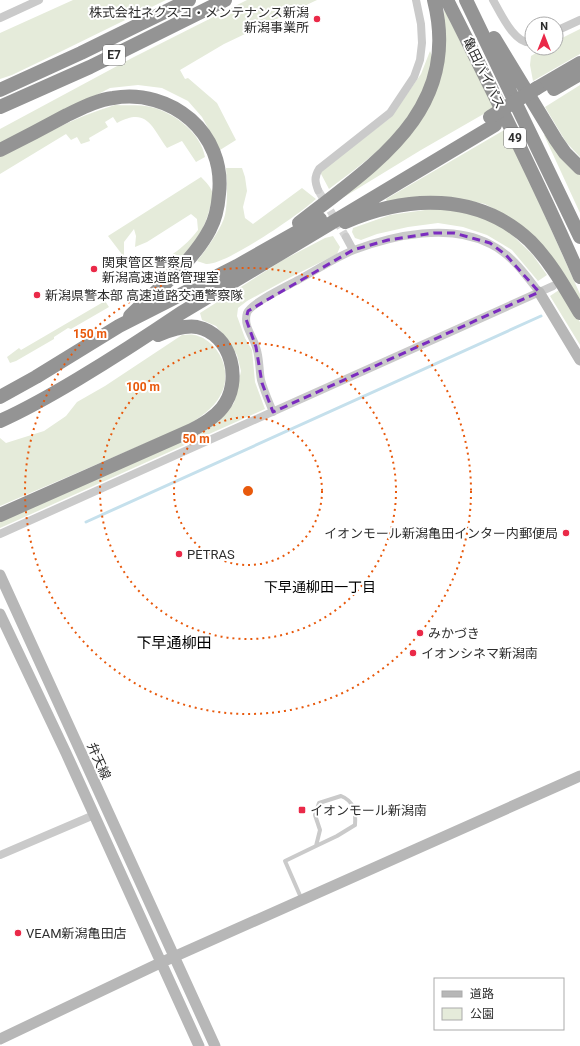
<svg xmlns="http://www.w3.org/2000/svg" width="580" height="1046" viewBox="0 0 580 1046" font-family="Roboto,'Noto Sans JP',sans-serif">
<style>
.green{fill:#e5ebda}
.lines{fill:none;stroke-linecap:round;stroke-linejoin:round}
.stream{stroke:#c5e0ec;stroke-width:3}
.street-tunnel{stroke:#d5d5d5;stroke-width:8;stroke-dasharray:8 4;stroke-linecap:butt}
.lane{stroke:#cacaca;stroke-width:4}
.street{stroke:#cacaca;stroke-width:8}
.secondary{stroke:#b7b7b7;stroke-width:11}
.highway{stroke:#949494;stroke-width:14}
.highway-bridge{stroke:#949494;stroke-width:14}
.marked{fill:none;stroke:#7b2cbf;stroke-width:3;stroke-dasharray:8 5;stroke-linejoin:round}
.ring{fill:none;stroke:#e8590c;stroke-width:2;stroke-dasharray:2 4}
.poi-dot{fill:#ea2948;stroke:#fff;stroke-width:1.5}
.labels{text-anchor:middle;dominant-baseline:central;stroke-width:4;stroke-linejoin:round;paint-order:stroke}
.shield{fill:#fff;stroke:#6c6c6c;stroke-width:1}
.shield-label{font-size:12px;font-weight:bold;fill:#2d2d2d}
.poi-label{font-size:13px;fill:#2d2d2d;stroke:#fff;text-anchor:start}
.street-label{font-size:13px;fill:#2d2d2d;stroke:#fff}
.neighbourhood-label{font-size:14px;fill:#000;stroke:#fff}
.quarter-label{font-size:15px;fill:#000;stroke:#fff}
.centre{fill:#e8590c;stroke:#fff;stroke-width:2}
.ring-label{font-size:12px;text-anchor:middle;font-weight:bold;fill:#e8590c;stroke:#fff;stroke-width:4;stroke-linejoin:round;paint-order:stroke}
</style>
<rect width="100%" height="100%" fill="#fff"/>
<path class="green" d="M73,0H166L62,51L12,75L0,79V33Z
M247,0H317L224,44L180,70L185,79L188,78L217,103L236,140L220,150L202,117L188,101L162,88L138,85L110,88L0,145V129L132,58Z
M444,9L494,108L421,150L344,197L343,194L403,142L445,37Z
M580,29V54L533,81L530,65L531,56L544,48H556V41Z
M430,51C434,59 430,67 428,75C416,126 369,159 329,189L320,172L390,118L421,74Z
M580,85V157L566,142L545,107Z
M115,105C127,106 142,104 155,108C177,115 201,134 205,157L196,162L182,141L167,148C151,126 147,107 117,123L113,117L105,122L108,127L89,138L90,141L81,144L77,137L71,140L66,134L0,174V157C37,138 74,117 115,105Z
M506,129L580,294V304L509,217L485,204L454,198L388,204L386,199Z
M548,133L580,173V213L544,135Z
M226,168H242L245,177L247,191L243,207L245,218L253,224L302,188L316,199C301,213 225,266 206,264C203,263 200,262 197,261C206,250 222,228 225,215C228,200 227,183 226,168Z
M201,177C206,182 212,188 213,195C213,198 211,203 210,207C204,237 182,259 158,277L156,266C174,253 184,248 198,230L197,219L191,214L147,242L135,247L136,236L134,229L124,242V257L108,236Z
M432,209H458L488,218L507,230L532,254L547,275L538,281L512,250L487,235L463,227L438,223L408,227L377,234L361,240L355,238L352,232L353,228L390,215Z
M333,236L340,247L337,254L291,277L247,301L238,308L237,316L245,338L252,350L255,382L265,409L0,528V521L227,412L234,403L241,371L237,355L227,339L216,326L202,320L200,313L283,260L325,238Z
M559,290L566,298L580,322V345L550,296Z
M105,301L109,307L71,329L68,328L54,337V339L16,361L10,363L7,357L19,348L21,350Z
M182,335C186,335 190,334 194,335C197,335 200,337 203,338C223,349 232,376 220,396C213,409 200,417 188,425L0,506V438L6,443L44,431L66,416L77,402L105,386Z"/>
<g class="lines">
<path class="stream" d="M86,522L541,316"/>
<path class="street-tunnel" d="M318,190L346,237"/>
<path class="lane" d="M302,900L285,861L316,846L320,830L315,815L319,803L341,796C354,801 356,812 355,825L337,836L316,846"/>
<path class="street" d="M493,0C500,12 515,46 532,42
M0,18L39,0
M556,31L580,20
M318,190C315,182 314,177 319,169L390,113L414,77L420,60L422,43L421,24L416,0
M346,237L353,250
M273,412C269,402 264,391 261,380C259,370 260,358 256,347C253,336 243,326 247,313C251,303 287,286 298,280C315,271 336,257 354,250C394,235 450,223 490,244C511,254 525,274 539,292
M0,534L553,286
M0,855L94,815"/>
<path class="secondary" d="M539,292L580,360
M0,575L215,1046
M0,614L66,753L199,1046
M0,1039L160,963L580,776"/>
<path class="highway" d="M447,0C493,92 539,183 580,277
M466,0L580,237
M494,38L556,140L565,153L580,168
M537,88L580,63
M554,89L580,74
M0,90L81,53L189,0
M0,107L90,67L225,0
M0,150C22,139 45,127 67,115C82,108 97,100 113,98C171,88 226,133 219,194C218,206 216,218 210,229C193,262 157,290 130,316
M345,222C407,195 478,192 530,241C551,262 565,288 580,313
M299,223C374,164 462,111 434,0
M0,397L36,377L119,326L237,266L320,219
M0,421C27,409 53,394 78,379C113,358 147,336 181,313L495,125
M0,515L192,430C203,424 214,418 222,408C243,382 232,334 197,327C184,325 170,330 158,335"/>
<path class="highway-bridge" d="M490,117L537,88"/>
</g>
<path class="marked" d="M434,233H454L490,243L506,255L539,292L273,412L262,383L256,347L246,319L248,311L353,250L388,240Z"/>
<g class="ring">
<circle cx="248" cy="491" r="74"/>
<circle cx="248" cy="491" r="148"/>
<circle cx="248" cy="491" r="223"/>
</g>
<g class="poi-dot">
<circle cx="317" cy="19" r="4"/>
<circle cx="94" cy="269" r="4"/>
<circle cx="37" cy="295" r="4"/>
<circle cx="566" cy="533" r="4"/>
<circle cx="179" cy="554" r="4"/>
<circle cx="420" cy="633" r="4"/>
<circle cx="413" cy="653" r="4"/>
<rect x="298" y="806" width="8" height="8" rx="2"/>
<circle cx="18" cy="933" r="4"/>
</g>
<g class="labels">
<g class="shield">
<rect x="103" y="45" width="22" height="20" rx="3"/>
<rect x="504" y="128" width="22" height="20" rx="3"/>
</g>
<g class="shield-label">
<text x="114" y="55">E7</text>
<text x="515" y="138">49</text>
</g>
<g class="poi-label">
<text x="309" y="12" text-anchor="end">株式会社ネクスコ・メンテナンス新潟<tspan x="309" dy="15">新潟事業所</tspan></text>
<text x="102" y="262">関東管区警察局<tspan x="102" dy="15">新潟高速道路管理室</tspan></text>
<text x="45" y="295">新潟県警本部 高速道路交通警察隊</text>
<text x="558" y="533" text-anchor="end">イオンモール新潟亀田インター内郵便局</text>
<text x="187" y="554">PETRAS</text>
<text x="428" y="633">みかづき</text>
<text x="421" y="653">イオンシネマ新潟南</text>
<text x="310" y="810">イオンモール新潟南</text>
<text x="26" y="933">VEAM新潟亀田店</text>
</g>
<g class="street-label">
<text transform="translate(484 73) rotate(64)">亀田バイパス</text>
<text transform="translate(99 761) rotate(66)">弁天線</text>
</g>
<g class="neighbourhood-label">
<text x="320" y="587">下早通柳田一丁目</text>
</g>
<g class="quarter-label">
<text x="174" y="643">下早通柳田</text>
</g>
</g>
<circle cx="248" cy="491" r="6" class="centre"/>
<g class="ring-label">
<text x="90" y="338">150 m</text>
<text x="143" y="391">100 m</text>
<text x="196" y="443">50 m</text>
</g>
<rect x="434" y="978" width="130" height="52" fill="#ffffff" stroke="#ababab"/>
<rect x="442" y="991" width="20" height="6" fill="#b7b7b7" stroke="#ababab"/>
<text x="470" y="998" font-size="12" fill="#2d2d2d">道路</text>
<rect x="442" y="1008" width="20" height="12" fill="#e5ebda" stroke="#ababab"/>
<text x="470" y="1018" font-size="12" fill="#2d2d2d">公園</text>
<g transform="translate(544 36)"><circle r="19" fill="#ffffff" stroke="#ababab"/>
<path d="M0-3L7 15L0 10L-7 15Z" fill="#ea2948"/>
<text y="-6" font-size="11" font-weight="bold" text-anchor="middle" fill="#2d2d2d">N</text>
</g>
</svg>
